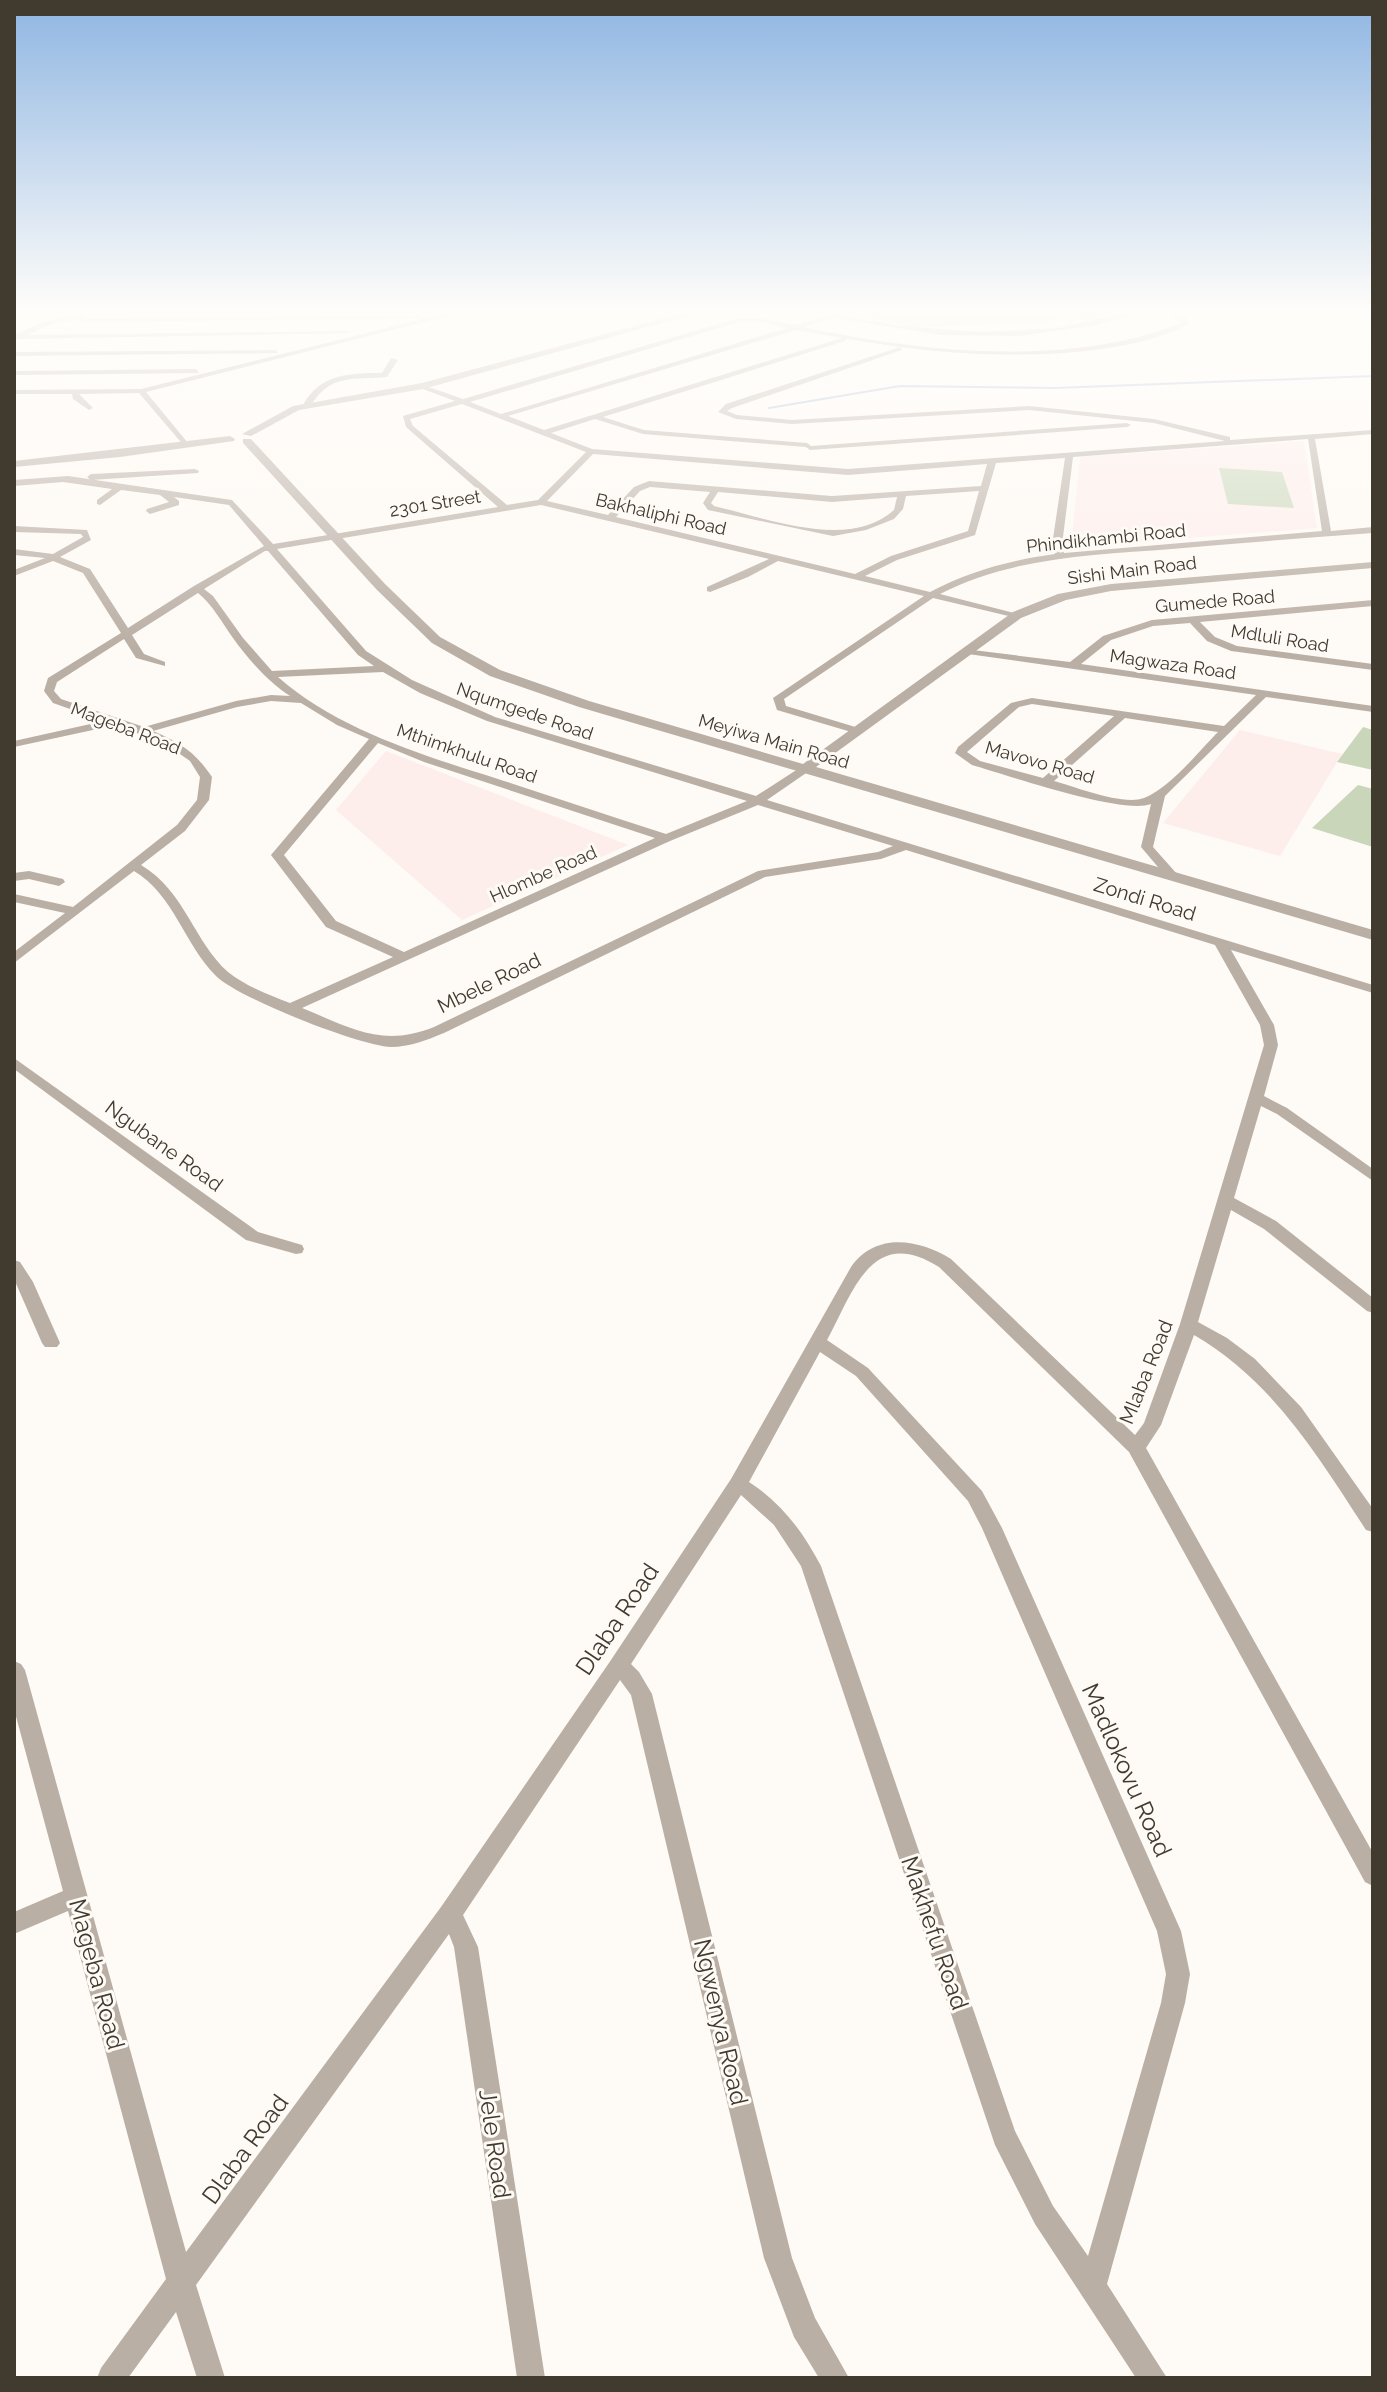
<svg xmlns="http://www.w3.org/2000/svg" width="1387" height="2392" viewBox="0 0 1387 2392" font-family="Raleway,sans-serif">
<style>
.education{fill:#fdedeb}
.green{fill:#c9d6b9}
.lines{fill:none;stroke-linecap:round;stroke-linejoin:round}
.stream{stroke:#aabada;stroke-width:2}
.minor{fill:#baafa5;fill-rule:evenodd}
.tertiary{fill:#baafa5;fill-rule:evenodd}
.labels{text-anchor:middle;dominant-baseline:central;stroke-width:6;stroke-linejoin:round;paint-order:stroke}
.far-street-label{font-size:18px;fill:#413a2f;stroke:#fefaf5}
.street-label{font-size:20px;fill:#413a2f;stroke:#fefaf5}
.near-street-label{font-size:24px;fill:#413a2f;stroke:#fefaf5}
</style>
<rect width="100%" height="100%" fill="#fefaf5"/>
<path class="education" d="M1304,441L1317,528L1071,547L1080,457Z
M1240,730L1342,754L1280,856L1163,823Z
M386,751L628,845L462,920L336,810Z"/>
<path class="green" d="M850,313H1106L1091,319L1065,316L1042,323L912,327Z
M1219,468L1282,472L1294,508L1228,504Z
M1363,727L1373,730V770L1337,762Z
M1358,785L1373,789V847L1312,828Z"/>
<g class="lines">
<path class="stream" d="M769,408L900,386L1055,388L1373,376"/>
<path class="minor" d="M81,313L85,314L83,317L87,318L420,316L423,318L87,322C65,317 47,325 28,335L348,331L351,333L14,339V335L43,322Z
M447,313H460L146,392L188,443L185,447L139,393L79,394L93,408L89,410L73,399L72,394H14V390L141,389Z
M823,313L902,326L980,332L1058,328L1124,313H1136L1096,325L1019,336L941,335L835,318L804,327C910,350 1028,363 1135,338C1151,334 1167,328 1182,323L1169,313H1178L1187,319L1189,324C1117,362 980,358 900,347L902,350L732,408L727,411L737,415L792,420L1029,406L1154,419L1230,437V440L1373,430V434L1315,439L1331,531L1373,527V533C1306,538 1239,543 1172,549C1094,555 1011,557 940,594L1022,615L1017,618L933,598L784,699L786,706L862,729L864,731L858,734L777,710L773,698L924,596L778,561L748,577L710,592L707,591V587L769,559L541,505L277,549L366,651L412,680L495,717L756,796L801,767H809V771L767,800L1373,985V993L1231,950L1274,1025L1278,1045L1264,1096L1287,1108L1373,1169V1181L1277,1114L1261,1106L1234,1198L1276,1221L1373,1298V1313L1367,1311L1264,1229L1231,1210L1198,1322L1227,1338L1255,1359L1301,1407L1373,1509V1532L1366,1530C1318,1456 1273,1381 1194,1335L1161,1425L1146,1448L1373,1853V1886L1365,1882L1129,1452L939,1267C872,1225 854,1290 827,1340L868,1368L982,1491L1002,1528L1181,1931L1190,1974L1185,2003L1107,2284L1167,2378H1136L1035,2224L995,2145L801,1566L774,1525L741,1495L631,1664L639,1672L652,1694L792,2258L815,2318L849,2378H819L794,2337L764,2258L631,1695L620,1680L463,1915L478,1947L545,2378H517L454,1947L449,1934L196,2285L225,2378H197L176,2312L128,2378H97L101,2368L166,2279L68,1911L14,1934V1912L63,1891L14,1709V1661L21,1664L25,1670L186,2252L441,1907L611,1660L731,1479L851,1267C876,1232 918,1239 951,1259L1135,1435L1144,1423L1180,1324L1264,1045L1260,1025L1215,945L906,850L881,859L765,877L444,1033C427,1040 409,1047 391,1047C360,1046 238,998 216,976C184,944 174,895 134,871L14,963V952L65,913L14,902V894L73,907L177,825L197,800L200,777L190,761L167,745L116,725L14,747V741L104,721L53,703L44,691L48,678L121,633L83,573L53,561L14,576V570L45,558L14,555V549L53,554L83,537L81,534L14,532V526L87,530L91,540L60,557L90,569L128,628L194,586L264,546L229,505L174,497L179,501V505L150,514L146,511L147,509L169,502L160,495L121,490L100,505L97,504V500L112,489L63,482L14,486V480L68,476L232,500L273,544L498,507L406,427L403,416L455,401L420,388V384L463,399L739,318H760L795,325L827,316ZM739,322H760L787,328L501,414L470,402ZM796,330L842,338L544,430L508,416ZM846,339L900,347L726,404L718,412L736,419L792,424L1029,410L1154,423L1225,441L848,469L592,449L551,433L595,419L643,434L806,447L810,450L1127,427L1131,425L1127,423L811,446L807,443L644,430L603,417L845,341ZM462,404L586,452L538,500L507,505L413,426L410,419ZM1308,439L1322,531L1064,553L1062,545L1073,457ZM593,454L848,475L987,464L981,486L832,496L649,481L634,487L608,515L547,501ZM1065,458L1052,545L1055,554C1011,560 969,571 930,592L865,576L897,560L975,535L996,463ZM650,487L710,492L703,503L708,510L833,536L866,530L894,519L903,509L906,496L979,491L968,531L891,556L855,574L616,517L640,491ZM718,492L832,502L897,497L894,510C849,551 766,518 714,506L711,503ZM265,551H268L358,655L374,666L272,671L243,638L213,596L204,589ZM198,593C213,605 222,623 233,638C248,659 268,682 290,696L271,695L236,701L144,727L61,699L54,691L57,682L124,639L136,658L165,666V662L144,654L132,635ZM383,672L420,693L487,721L747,801L666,834C610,816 554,797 498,779C423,755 338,730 278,677ZM271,701L301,703L337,725L369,739L271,855L326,927L393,957L290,1003C270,995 245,986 228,972C194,942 185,891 141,865L185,831L209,800L212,777C195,752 181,743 153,731L237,707ZM378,743L424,762L655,838L404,952L336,921L284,855ZM758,805L893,846L878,852L758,871L434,1027C382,1048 351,1028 302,1008L670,841ZM820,1352L856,1376L968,1501L982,1528L1157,1931L1166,1974L1161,2003L1088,2256L1053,2206L1015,2131L821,1566C803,1532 782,1503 749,1482Z
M276,350L278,353L14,356V352Z
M391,358L398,360L387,377C353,380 330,373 310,407L303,405C320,374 349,373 382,373Z
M196,369L199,373L14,375V371Z
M195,469L199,471L198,473L91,480L87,477L91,474Z
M1373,600V606L1200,622L1215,637L1237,646L1373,664V670L1231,651L1207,641L1190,623L1153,626L1111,640L1081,664L1373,706V712L1266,697L1165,796L1153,847L1177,874V880H1169L1141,847L1151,804C1122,815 1007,775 972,765L955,753L958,747L1011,703L1032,698L1224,726L1256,695L968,654L963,651L964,649L1070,662L1103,636L1152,620ZM1032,704L1114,716L1043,778L980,761L967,752L1019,707ZM1125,718L1218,732C1199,751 1170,788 1144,798C1123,806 1076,787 1054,781Z
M29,871L63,879L65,882L59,886L29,879L14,881V873Z
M14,1058L258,1232L302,1245L304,1249L302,1253L296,1254L246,1240L14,1069Z
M14,1260L20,1262L33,1282L60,1343L57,1347H45L42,1343L14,1279Z"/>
<path class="tertiary" d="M683,313H698L423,389L299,410L251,436L242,434L293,406L422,383Z
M230,436L235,439L234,441L120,457L14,467V461Z
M243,439H251L385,584L440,637L500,670L589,701L803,764L1013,612L1058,594L1111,584L1373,562V568L1111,591L1066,600L1021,618L816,767L1373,930V940L579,707L490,676L432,643L377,590L243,443Z"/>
</g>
<linearGradient id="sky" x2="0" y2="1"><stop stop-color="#8fb6e2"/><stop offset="0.48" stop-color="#fffdfa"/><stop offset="1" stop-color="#fffdfa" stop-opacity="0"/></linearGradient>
<rect width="1387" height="648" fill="url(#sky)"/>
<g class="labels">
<g class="far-street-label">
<text transform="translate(435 503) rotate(-9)">2301 Street</text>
<text transform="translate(661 514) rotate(13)">Bakhaliphi Road</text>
<text transform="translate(1106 538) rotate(-6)">Phindikhambi Road</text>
<text transform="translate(1132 570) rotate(-7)">Sishi Main Road</text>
<text transform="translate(1215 601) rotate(-5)">Gumede Road</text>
<text transform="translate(1280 638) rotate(9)">Mdluli Road</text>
<text transform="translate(1173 664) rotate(8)">Magwaza Road</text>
<text transform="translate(525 711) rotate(19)">Nqumgede Road</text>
<text transform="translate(126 728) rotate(21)">Mageba Road</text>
<text transform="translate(774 741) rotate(16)">Meyiwa Main Road</text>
<text transform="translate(467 753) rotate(19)">Mthimkhulu Road</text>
<text transform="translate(1040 762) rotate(16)">Mavovo Road</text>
<text transform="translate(543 874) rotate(-24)">Hlombe Road</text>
</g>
<g class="street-label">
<text transform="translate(1145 899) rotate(17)">Zondi Road</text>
<text transform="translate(489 983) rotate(-26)">Mbele Road</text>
<text transform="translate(164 1146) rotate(36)">Ngubane Road</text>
<text transform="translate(1146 1372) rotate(-68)">Mlaba Road</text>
</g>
<g class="near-street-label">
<text transform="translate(617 1619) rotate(-56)">Dlaba Road</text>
<text transform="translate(1127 1770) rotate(66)">Madlokovu Road</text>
<text transform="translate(935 1933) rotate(71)">Makhefu Road</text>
<text transform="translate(97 1974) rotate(75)">Mageba Road</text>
<text transform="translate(721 2022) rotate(77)">Ngwenya Road</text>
<text transform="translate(495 2144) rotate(82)">Jele Road</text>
<text transform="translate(245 2149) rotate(-54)">Dlaba Road</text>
</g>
</g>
<rect width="1387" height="2392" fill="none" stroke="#413a2f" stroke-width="32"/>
</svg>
